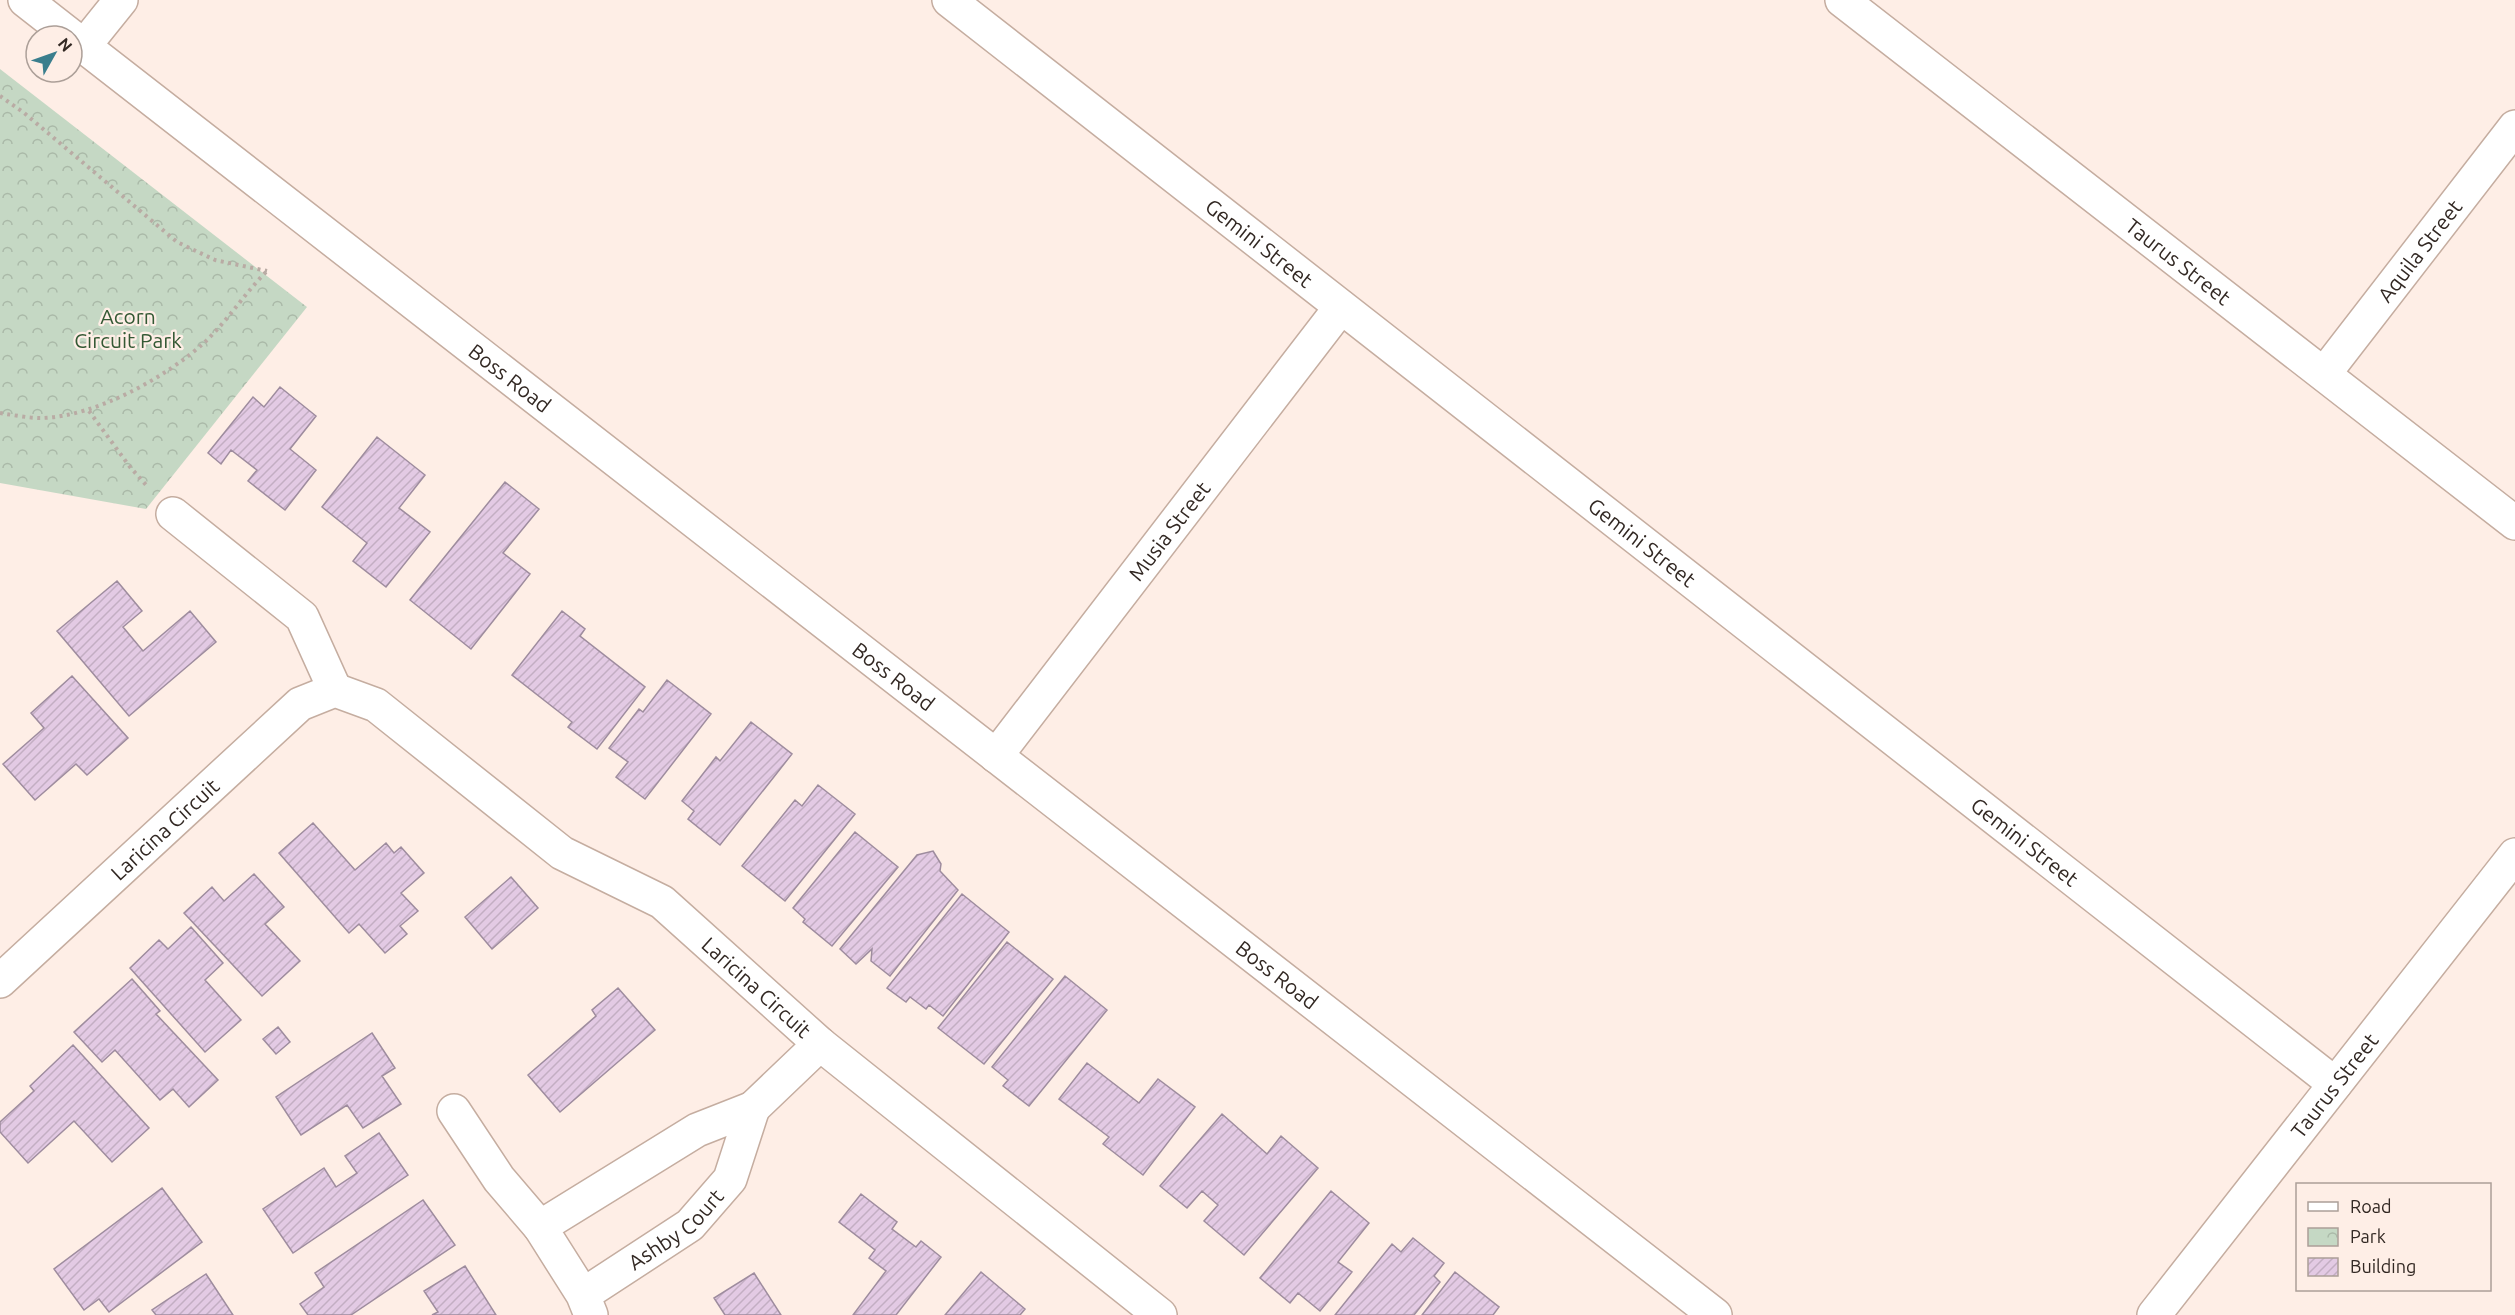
<svg xmlns="http://www.w3.org/2000/svg" width="2515" height="1315" viewBox="0 0 2515 1315" font-family="Ubuntu,sans-serif">
<style>
.park{fill:url(#park-crowns)}
.building{fill:url(#building-hatch);stroke:#9e8c9e;stroke-width:1.5}
.lines{fill:none;stroke-linecap:round;stroke-linejoin:round}
.minor-casing{stroke:#c5ada0;stroke-width:36}
.path{stroke:#b9aba4;stroke-width:4;stroke-dasharray:3 4.5;stroke-linecap:butt}
.minor{stroke:#fff;stroke-width:33}
.labels{text-anchor:middle;dominant-baseline:central;stroke-width:4.5;stroke-linejoin:round;paint-order:stroke}
.street-label{font-size:21px;fill:#322823;stroke:#feeee6}
.park-label{font-size:21px;fill:#345934;stroke:#feeee6}
</style>
<defs>
<pattern id="park-crowns" width="20" height="18" patternUnits="userSpaceOnUse" patternTransform="scale(1.5)"><rect width="20" height="18" fill="#c5d8c4"/><path d="M2 6a3 3 0 1 1 6 0M12 15a3 3 0 1 1 6 0" fill="none" stroke="#aab9a8"/></pattern>
<pattern id="building-hatch" width="6" height="6" patternUnits="userSpaceOnUse" patternTransform="scale(1.5)"><rect width="6" height="6" fill="#e3cae4"/><path d="M-1 1l2-2M0 6l6-6M5 7l2-2" fill="none" stroke="#c3aec3"/></pattern>
</defs>
<rect width="100%" height="100%" fill="#feeee6"/>
<path class="park" d="M0,69L307,307L146,509L0,483Z"/>
<path class="building" d="M280,387L316,416L290,449L316,470L285,510L248,481L257,470L231,450L221,464L208,453L253,397L264,407Z
M377,437L425,475L399,508L430,532L386,587L353,561L367,543L322,507Z
M505,482L539,509L503,553L530,574L471,649L410,600Z
M117,581L142,611L123,627L143,651L190,611L216,642L129,716L57,631Z
M562,611L585,629L580,636L645,687L597,749L568,727L572,722L512,675Z
M72,676L128,738L87,775L76,764L35,800L3,764L44,728L31,713Z
M667,680L711,714L645,799L616,777L628,762L609,748L639,709L643,712Z
M751,722L792,754L720,845L688,819L694,811L682,801L716,757L720,761Z
M818,785L855,814L785,901L742,866L795,800L802,806Z
M313,823L355,870L386,843L394,853L401,847L424,873L401,893L418,911L400,926L407,934L385,953L359,924L349,933L279,853Z
M855,832L898,867L832,946L803,922L805,919L793,908Z
M933,851L941,864L940,871L958,890L890,976L871,961L872,949L856,964L840,949L917,855Z
M254,874L284,907L265,924L300,961L262,996L184,913L212,887L224,901Z
M511,877L538,908L492,949L465,917Z
M962,894L1009,932L943,1016L929,1005L926,1009L910,997L906,1002L887,988Z
M191,927L223,963L205,980L241,1020L205,1052L130,968L159,940L168,949Z
M1007,942L1053,979L984,1064L938,1028Z
M1065,976L1107,1010L1029,1106L1003,1086L1008,1080L992,1067Z
M132,979L160,1011L156,1014L218,1080L189,1107L173,1089L160,1100L115,1050L102,1062L74,1032Z
M618,988L655,1030L560,1112L528,1075L596,1016L592,1010Z
M278,1027L290,1042L276,1054L263,1039Z
M372,1033L395,1068L382,1076L401,1104L363,1128L347,1105L301,1135L276,1097Z
M73,1045L149,1128L112,1162L74,1121L28,1163L0,1132V1122L34,1091L30,1086Z
M1087,1063L1139,1103L1158,1079L1195,1107L1143,1175L1103,1144L1109,1137L1059,1099Z
M1222,1114L1267,1154L1281,1136L1318,1168L1244,1255L1204,1221L1218,1205L1202,1191L1187,1208L1160,1186Z
M379,1133L408,1175L293,1253L263,1209L324,1168L336,1187L357,1173L345,1156Z
M162,1188L202,1242L109,1312L99,1299L84,1310L54,1269Z
M1331,1191L1369,1223L1338,1262L1352,1272L1320,1311L1298,1293L1290,1303L1260,1278Z
M861,1194L897,1222L892,1229L916,1247L921,1241L941,1257L896,1315H853L886,1271L869,1258L875,1250L839,1222Z
M423,1200L455,1245L351,1315H308L300,1304L324,1287L315,1273Z
M1413,1238L1444,1263L1434,1276L1440,1282L1414,1315H1335L1392,1244L1401,1252Z
M465,1266L496,1315H432L438,1312L424,1291Z
M981,1272L1025,1309L1020,1315H945Z
M1455,1272L1499,1307L1493,1315H1422Z
M754,1273L781,1315H725L714,1298Z
M206,1274L233,1315H156L152,1310Z"/>
<g class="lines">
<defs>
<g id="minor">
<path d="M25,0L71,36"/>
<path id="s1" d="M949,0L2335,1084"/>
<path id="s2" d="M1842,0L2515,523"/>
<path id="s3" d="M72,37L1715,1315"/>
<path d="M84,46L121,0"/>
<path id="s4" d="M2324,374L2515,127"/>
<path d="M173,514L302,617L335,690"/>
<path id="s5" d="M996,756L1341,307"/>
<path id="s6" d="M0,981L300,704L335,690L376,705L562,853L662,902L820,1044L1160,1315"/>
<path d="M753,1108L820,1044"/>
<path d="M454,1111L499,1179L540,1227"/>
<path id="s7" d="M583,1295L690,1225L730,1179L753,1108L697,1130L540,1227L583,1295L591,1315"/>
<path id="s8" d="M2154,1315L2515,855"/>
</g>
</defs>
<use href="#minor" class="minor-casing"/>
<path class="path" d="M0,96L23,112L177,242L215,260L267,271
M89,411L130,467L147,486
M0,413C13,415 28,418 41,418C95,417 167,377 206,341C228,320 245,293 267,271"/>
<use href="#minor" class="minor"/>
</g>
<g class="labels">
<g class="street-label">
<text stroke="none"><textPath href="#s1" startOffset="394">Gemini Street</textPath></text>
<text stroke="none"><textPath href="#s4" startOffset="156">Aquila Street</textPath></text>
<text stroke="none"><textPath href="#s2" startOffset="426">Taurus Street</textPath></text>
<text stroke="none"><textPath href="#s3" startOffset="555">Boss Road</textPath></text>
<text stroke="none"><textPath href="#s5" startOffset="284">Musia Street</textPath></text>
<text stroke="none"><textPath href="#s1" startOffset="880">Gemini Street</textPath></text>
<text stroke="none"><textPath href="#s3" startOffset="1041">Boss Road</textPath></text>
<text stroke="none"><textPath href="#s6" startOffset="224">Laricina Circuit</textPath></text>
<text stroke="none"><textPath href="#s1" startOffset="1366">Gemini Street</textPath></text>
<text stroke="none"><textPath href="#s3" startOffset="1527">Boss Road</textPath></text>
<text stroke="none"><textPath href="#s6" startOffset="966">Laricina Circuit</textPath></text>
<text stroke="none"><textPath href="#s8" startOffset="292">Taurus Street</textPath></text>
<text stroke="none"><textPath href="#s7" startOffset="114">Ashby Court</textPath></text>
</g>
<g class="park-label">
<text x="128" y="316">Acorn<tspan x="128" dy="24">Circuit Park</tspan></text>
</g>
</g>
<rect x="2296" y="1183" width="195" height="108" fill="#feeee6" stroke="#ac9f98" stroke-width="1.5"/>
<rect x="2308" y="1202" width="30" height="9" fill="#ffffff" stroke="#ac9f98" stroke-width="1.5"/>
<text x="2350" y="1213" font-size="18" fill="#322823">Road</text>
<rect x="2308" y="1228" width="30" height="18" fill="url(#park-crowns)" stroke="#ac9f98" stroke-width="1.5"/>
<text x="2350" y="1243" font-size="18" fill="#322823">Park</text>
<rect x="2308" y="1258" width="30" height="18" fill="url(#building-hatch)" stroke="#ac9f98" stroke-width="1.5"/>
<text x="2350" y="1273" font-size="18" fill="#322823">Building</text>
<g transform="translate(54 54) rotate(50)"><circle r="28" fill="#feeee6" stroke="#ac9f98" stroke-width="1.5"/>
<path d="M0-4.5L10 22L0 15L-10 22Z" fill="#3a7e8d"/>
<text y="-9" font-size="16" font-weight="bold" text-anchor="middle" fill="#322823">N</text>
</g>
</svg>
